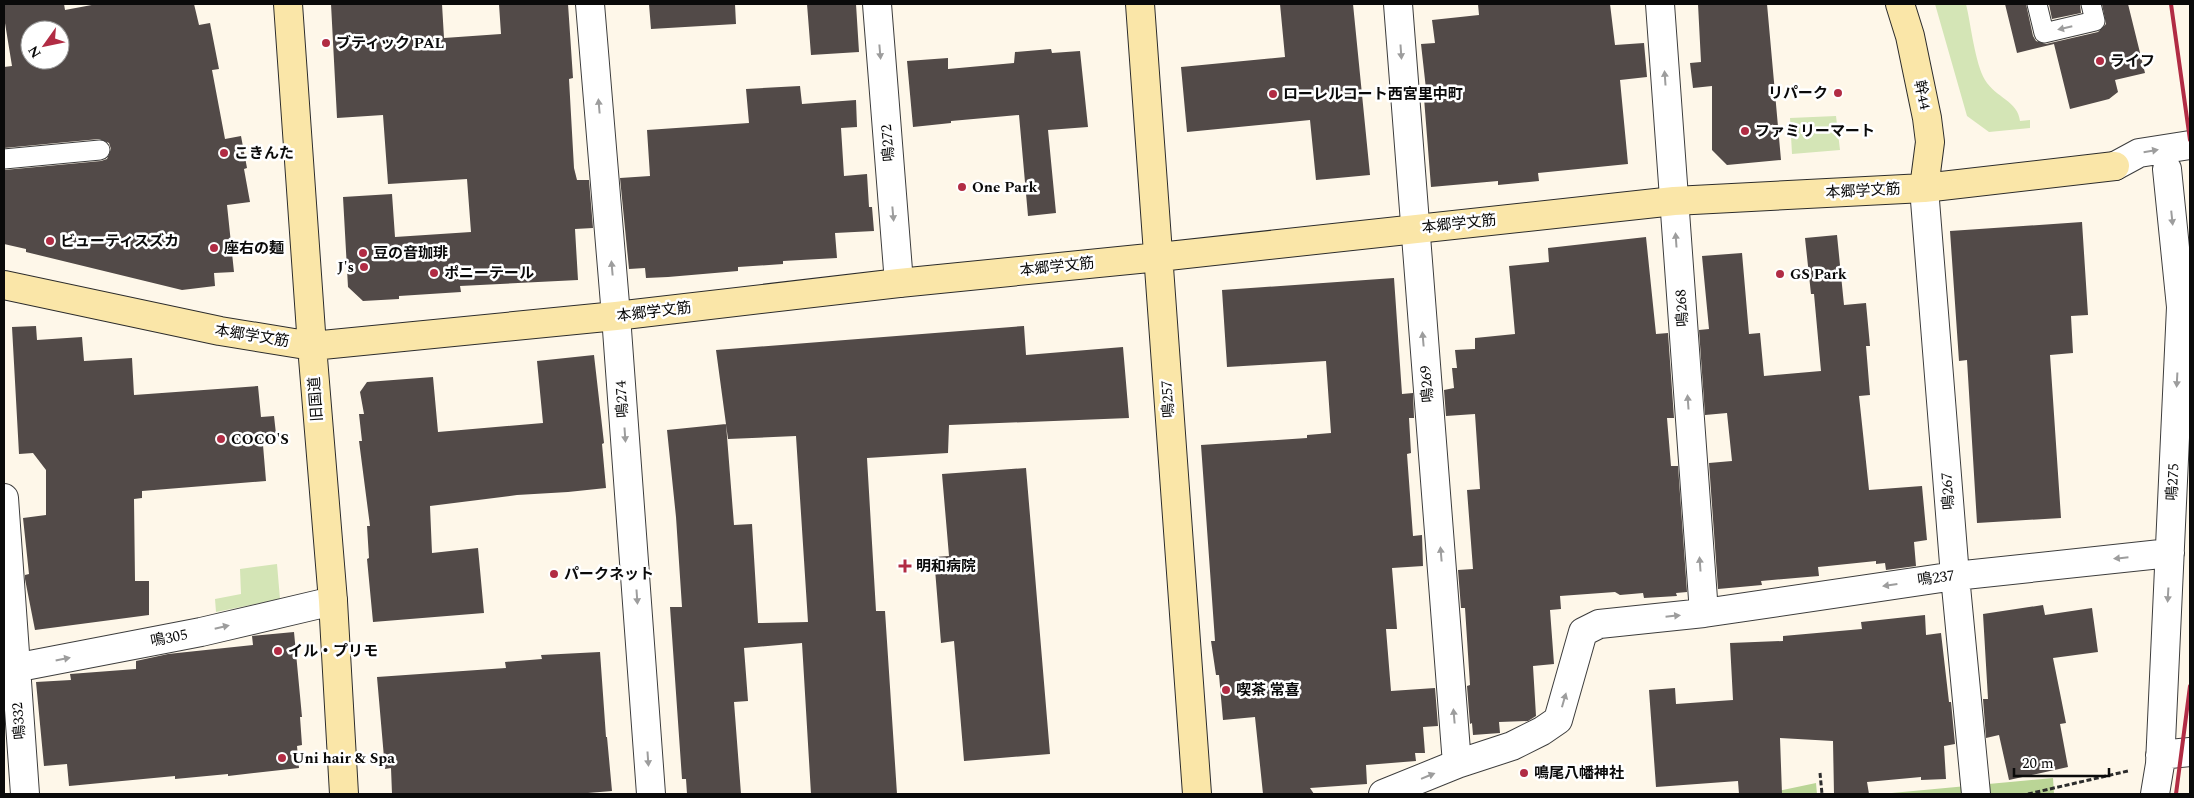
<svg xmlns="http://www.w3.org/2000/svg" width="2194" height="798" viewBox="0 0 2194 798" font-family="Spectral,'Noto Sans JP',serif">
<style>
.green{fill:#d4e5b6}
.forest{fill:#bad596}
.building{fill:#524a48;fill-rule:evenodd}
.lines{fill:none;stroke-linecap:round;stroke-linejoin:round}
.lane-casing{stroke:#3d3d3d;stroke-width:21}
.street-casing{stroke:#3d3d3d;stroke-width:30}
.secondary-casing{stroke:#2c2c2c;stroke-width:30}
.path{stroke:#2c2c2c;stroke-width:3;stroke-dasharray:5 2.5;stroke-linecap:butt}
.lane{stroke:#fff;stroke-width:19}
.street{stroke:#fff;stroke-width:28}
.secondary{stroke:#fae6a8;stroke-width:28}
.rail{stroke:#b12c44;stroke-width:4}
.oneway{fill:#9d9d9d}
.poi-dot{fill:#b12c44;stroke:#fff;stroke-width:2}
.labels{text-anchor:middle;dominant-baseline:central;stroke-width:5;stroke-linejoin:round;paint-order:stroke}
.poi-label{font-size:15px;font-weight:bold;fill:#0a0a0a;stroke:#fff;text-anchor:start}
.street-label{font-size:15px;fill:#0a0a0a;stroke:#fff}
</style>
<rect width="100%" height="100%" fill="#fef7e9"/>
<path class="green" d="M1935,4H1966C1971,25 1975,63 1985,80C1996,98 2018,101 2020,121L2030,120V128L1989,132L1967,116Z
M1836,116L1840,150L1792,154L1790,118Z
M277,564L280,599L216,612L215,599L241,594L240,569Z"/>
<path class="forest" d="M2053,778L2054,794H1881Z
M1816,783L1817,794H1764Z"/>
<path class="building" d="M4,4H64L65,10L97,4H194L199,25L210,23L219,69L212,70L225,139L241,136L247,168L244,169L250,202L227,205L234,272L214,273L215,286L182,290L26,252V249L4,244V170L101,161L107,159L111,149L109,143L99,139L4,148V67L12,66L4,17ZM30,30H60V60H30Z
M331,4H442L444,38L501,34L499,4H568L573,78L569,79L574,168L577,180H589L593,228L575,229L578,280L460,286L461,292L399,296V299L363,301L348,287L343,197L392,194L395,237L471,232L467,179L388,184L383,115L337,118Z
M649,4H735L736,24L651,29Z
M807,4H856L859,52L811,55Z
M1280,4H1353L1370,175L1316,180L1310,120L1187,132L1181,67L1285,57Z
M1478,4H1610L1615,45L1644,43L1647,77L1620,80L1628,164L1538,173L1539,181L1498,185V181L1431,187L1424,98H1427L1421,44L1435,43L1432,20L1479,15Z
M1698,4H1767L1781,160L1727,165L1712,150V86L1693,88L1690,63L1701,62Z
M2005,4H2026L2033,36L2036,41L2046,44L2098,32L2106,24L2102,4H2128L2145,73L2115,80L2118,92L2109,99L2070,109L2054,44L2017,53Z
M2049,4H2080L2081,13L2052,19Z
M1051,49L1052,53L1080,51L1088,127L1048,130L1056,213L1028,216L1019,115L951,121V123L913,127L907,61L948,58V69L1014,63L1015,52Z
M800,86L802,104L856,100L857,127L841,128L844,176L867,174L869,207H872L874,231L835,233L837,258L783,261V264L738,267V271L668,277L646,278L645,268L629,269L620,178L650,176L647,130L749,123L746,89Z
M2082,222L2088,315L2071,316L2073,353L2050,355L2061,518L1977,523L1967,360L1959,361L1950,231Z
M1837,235L1844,305L1866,303L1870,346H1866L1870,395L1859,396L1869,490L1922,486L1927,540L1914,542L1916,566L1886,570L1885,563L1876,564V561L1818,567L1819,576L1761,581L1762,585L1718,589L1709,463L1732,461L1727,413L1705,415L1699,330L1709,329L1702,256L1742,253L1749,334L1760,333L1764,376L1821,371L1814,294H1811L1805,238Z
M1646,237L1656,334L1668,333L1674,418H1667L1671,466H1678L1687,592L1676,593L1677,596L1644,598L1643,593L1620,595L1615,592L1560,596L1561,609L1550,610L1554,664L1533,666L1536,716L1528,721L1499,722L1500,733L1473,735L1472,723L1470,724L1467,686L1470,685L1465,608H1461L1458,570L1473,569L1467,490L1480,489L1475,414L1446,416L1444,390L1454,388L1452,368H1457L1455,350L1475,349V338L1515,334L1509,266L1549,262L1548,248Z
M1394,278L1402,394L1413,393L1414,418H1409L1411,453L1407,454L1413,536L1422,535L1423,566L1392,568L1397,629H1386L1391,691L1435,688L1438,726L1423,727L1425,753H1415L1416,761L1366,765L1367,784L1310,788L1314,794H1263L1255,717L1223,720L1219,675H1216L1211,641H1215L1201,445L1307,438V435L1331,433L1326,361L1227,367L1222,290Z
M36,326L37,340L82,337L84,361L132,358L134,395L258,386L261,417L274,416L277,443L263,445L266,481L142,491V498L134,499L135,581H149V615L35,630L25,579V575L29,574L23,518L46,515V470L33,453L19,454L12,327Z
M1024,326L1026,355L1123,347L1129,418L949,425L948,453L867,458L876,611H885L897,794H811L802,643L744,648L748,701L734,702L741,794H687L686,779H682L670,607H682L676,517L667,430L726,424L734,525L752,524L758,623L808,622L796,436L728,439L716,350Z
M594,355L604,443L602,444L606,488L568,492L517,495L430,506L432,553L478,548L484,613L373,622L367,559L369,558L367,526H370L359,441H362L359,414H364L360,392L367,382L433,377L438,432L543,423L537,361Z
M1026,468L1050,754L964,761L954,641L941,643L934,557L949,556L942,474Z
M2043,605L2045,615L2092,608L2098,652L2053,658L2066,723L2060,724L2068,767L2009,780L1999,735L1986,738L1983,699H1988L1983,614Z
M1925,615L1926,635L1941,633L1949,702H1951L1955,744L1944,746L1946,779L1921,780V777L1867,782L1869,794H1834L1833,741L1780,738L1782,794H1739L1738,781L1656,787L1649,690L1675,688L1676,704L1733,700L1730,643L1783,641V636L1862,629L1861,622Z
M294,632L302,717H300L302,745L297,746L299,768L228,776V774L175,779V776L69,786L67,764L44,766L36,682L71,680L70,674L136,669V661L168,654L253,645L252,636Z
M600,652L606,737H607L612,791L576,794H392L391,768L385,769L377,677L506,668L505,662L542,659L541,655Z"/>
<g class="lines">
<defs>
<path id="lane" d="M2037,4L2044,33L2095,21L2091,4
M4,159L100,150"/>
<path id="street" d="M590,4L616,316L651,794
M877,4L899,283
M1398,4L1457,764
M1660,4L1704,613
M2115,166L2139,153L2190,145
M1924,188L1955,576L1976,794
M4,498L25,794
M4,670L201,632L333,601
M2160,755L2190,752
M1383,794L1457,764L1512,746L1542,731L1558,720L1583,632L1599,624L1704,613L1955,576L2170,553
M2155,794L2160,764L2181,307L2167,169"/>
<path id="secondary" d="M288,4L312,346L333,601L344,794
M1140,4L1197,794
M1900,4L1910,36L1927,118L1930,142L1924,188
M4,285L220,331L312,346L616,316L899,283L1159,257L1674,201L1924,188L2115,166"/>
</defs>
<use href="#lane" class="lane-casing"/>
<use href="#street" class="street-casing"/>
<use href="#secondary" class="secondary-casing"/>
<path class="path" d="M1820,773L1822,794
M2028,794L2128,771"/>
<use href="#lane" class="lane"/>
<use href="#street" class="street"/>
<use href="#secondary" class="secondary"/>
<path class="rail" d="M2171,4L2190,140
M2176,794L2190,686"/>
</g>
<defs><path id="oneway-solid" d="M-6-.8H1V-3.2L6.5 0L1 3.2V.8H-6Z" transform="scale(1.25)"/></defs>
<g class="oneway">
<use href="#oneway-solid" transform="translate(2065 28) rotate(167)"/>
<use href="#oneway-solid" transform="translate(880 52) rotate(85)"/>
<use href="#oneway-solid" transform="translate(1401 52) rotate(86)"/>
<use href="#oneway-solid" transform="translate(1665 78) rotate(-94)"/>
<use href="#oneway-solid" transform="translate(599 106) rotate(-95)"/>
<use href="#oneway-solid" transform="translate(2151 151) rotate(-10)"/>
<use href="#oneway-solid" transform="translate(893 214) rotate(85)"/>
<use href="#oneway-solid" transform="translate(2172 218) rotate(84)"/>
<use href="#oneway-solid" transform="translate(1676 240) rotate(-94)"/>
<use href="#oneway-solid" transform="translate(612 268) rotate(-95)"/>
<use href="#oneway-solid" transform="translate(1423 339) rotate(-95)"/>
<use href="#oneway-solid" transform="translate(2177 380) rotate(93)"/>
<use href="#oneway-solid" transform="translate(1688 402) rotate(-94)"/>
<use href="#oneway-solid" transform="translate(625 435) rotate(86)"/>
<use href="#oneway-solid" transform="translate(1441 554) rotate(-95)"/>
<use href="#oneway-solid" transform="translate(2121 558) rotate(174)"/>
<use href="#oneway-solid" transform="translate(1700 564) rotate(-94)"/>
<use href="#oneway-solid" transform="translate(1890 585) rotate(172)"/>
<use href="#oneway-solid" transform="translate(2168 595) rotate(93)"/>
<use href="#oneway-solid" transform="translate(637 597) rotate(86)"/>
<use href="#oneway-solid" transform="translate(1673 616) rotate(-6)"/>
<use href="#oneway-solid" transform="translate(222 627) rotate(-13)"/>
<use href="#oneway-solid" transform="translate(63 659) rotate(-11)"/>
<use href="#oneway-solid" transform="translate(1564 700) rotate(-74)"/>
<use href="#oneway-solid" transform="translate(1454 716) rotate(-95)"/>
<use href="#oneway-solid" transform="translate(648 759) rotate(86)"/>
<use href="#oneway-solid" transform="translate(1428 776) rotate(-22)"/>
</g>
<g class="poi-dot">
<circle cx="326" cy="43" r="5"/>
<circle cx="2100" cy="61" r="5"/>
<circle cx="1838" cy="93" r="5"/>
<circle cx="1273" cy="94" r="5"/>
<circle cx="1745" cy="131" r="5"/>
<circle cx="224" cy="153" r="5"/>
<circle cx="962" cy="187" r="5"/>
<circle cx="50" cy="241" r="5"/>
<circle cx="214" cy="248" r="5"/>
<circle cx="363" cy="253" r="5"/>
<circle cx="364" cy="267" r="5"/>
<circle cx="434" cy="273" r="5"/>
<circle cx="1780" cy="274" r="5"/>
<circle cx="221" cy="439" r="5"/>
<path d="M902.5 558.5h5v5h5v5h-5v5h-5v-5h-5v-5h5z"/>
<circle cx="554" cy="574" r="5"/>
<circle cx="278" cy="651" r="5"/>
<circle cx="1226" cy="690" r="5"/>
<circle cx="282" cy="758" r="5"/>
<circle cx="1524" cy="773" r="5"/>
</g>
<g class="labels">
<g class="poi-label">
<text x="336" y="43">ブティック PAL</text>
<text x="2110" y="61">ライフ</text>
<text x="1828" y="93" text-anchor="end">リパーク</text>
<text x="1283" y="94">ローレルコート西宮里中町</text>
<text x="1755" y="131">ファミリーマート</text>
<text x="234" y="153">こきんた</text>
<text x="972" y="187">One Park</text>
<text x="60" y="241">ビューティスズカ</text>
<text x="224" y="248">座右の麺</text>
<text x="373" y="253">豆の音珈琲</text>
<text x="354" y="267" text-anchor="end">J's</text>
<text x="444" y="273">ポニーテール</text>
<text x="1790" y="274">GS Park</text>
<text x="231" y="439">COCO'S</text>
<text x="916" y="566">明和病院</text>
<text x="564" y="574">パークネット</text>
<text x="288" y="651">イル・プリモ</text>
<text x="1236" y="690">喫茶 常喜</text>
<text x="292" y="758">Uni hair &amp; Spa</text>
<text x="1534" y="773">鳴尾八幡神社</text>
</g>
<g class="street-label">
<text transform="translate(1922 95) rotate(78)">幹44</text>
<text transform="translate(888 143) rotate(-95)">鳴272</text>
<text transform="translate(1863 191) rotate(-3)">本郷学文筋</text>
<text transform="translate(1459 224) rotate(-6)">本郷学文筋</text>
<text transform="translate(1057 267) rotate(-6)">本郷学文筋</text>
<text transform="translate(1682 308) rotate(-94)">鳴268</text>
<text transform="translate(654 312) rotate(-7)">本郷学文筋</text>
<text transform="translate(252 336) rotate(9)">本郷学文筋</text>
<text transform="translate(1427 384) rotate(-95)">鳴269</text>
<text transform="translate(316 399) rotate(-94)">旧国道</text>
<text transform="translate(622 399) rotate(-94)">鳴274</text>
<text transform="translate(1168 399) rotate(-94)">鳴257</text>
<text transform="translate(2173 482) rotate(-87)">鳴275</text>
<text transform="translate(1948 491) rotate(-94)">鳴267</text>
<text transform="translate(1936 578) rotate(-8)">鳴237</text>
<text transform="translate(169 638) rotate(-11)">鳴305</text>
<text transform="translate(19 721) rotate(-95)">鳴332</text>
</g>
</g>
<rect width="2194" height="798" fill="none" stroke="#0a0a0a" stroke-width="10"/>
<g transform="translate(45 45) rotate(237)"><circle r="24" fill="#ffffff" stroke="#9d9d9d"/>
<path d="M0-4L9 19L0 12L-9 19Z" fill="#b12c44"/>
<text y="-8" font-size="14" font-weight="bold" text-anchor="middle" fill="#0a0a0a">N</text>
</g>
<path d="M2014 768v8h95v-8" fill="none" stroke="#0a0a0a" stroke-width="2.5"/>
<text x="2022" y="768" font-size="15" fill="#0a0a0a" stroke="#ffffff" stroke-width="4" paint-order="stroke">20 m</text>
</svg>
